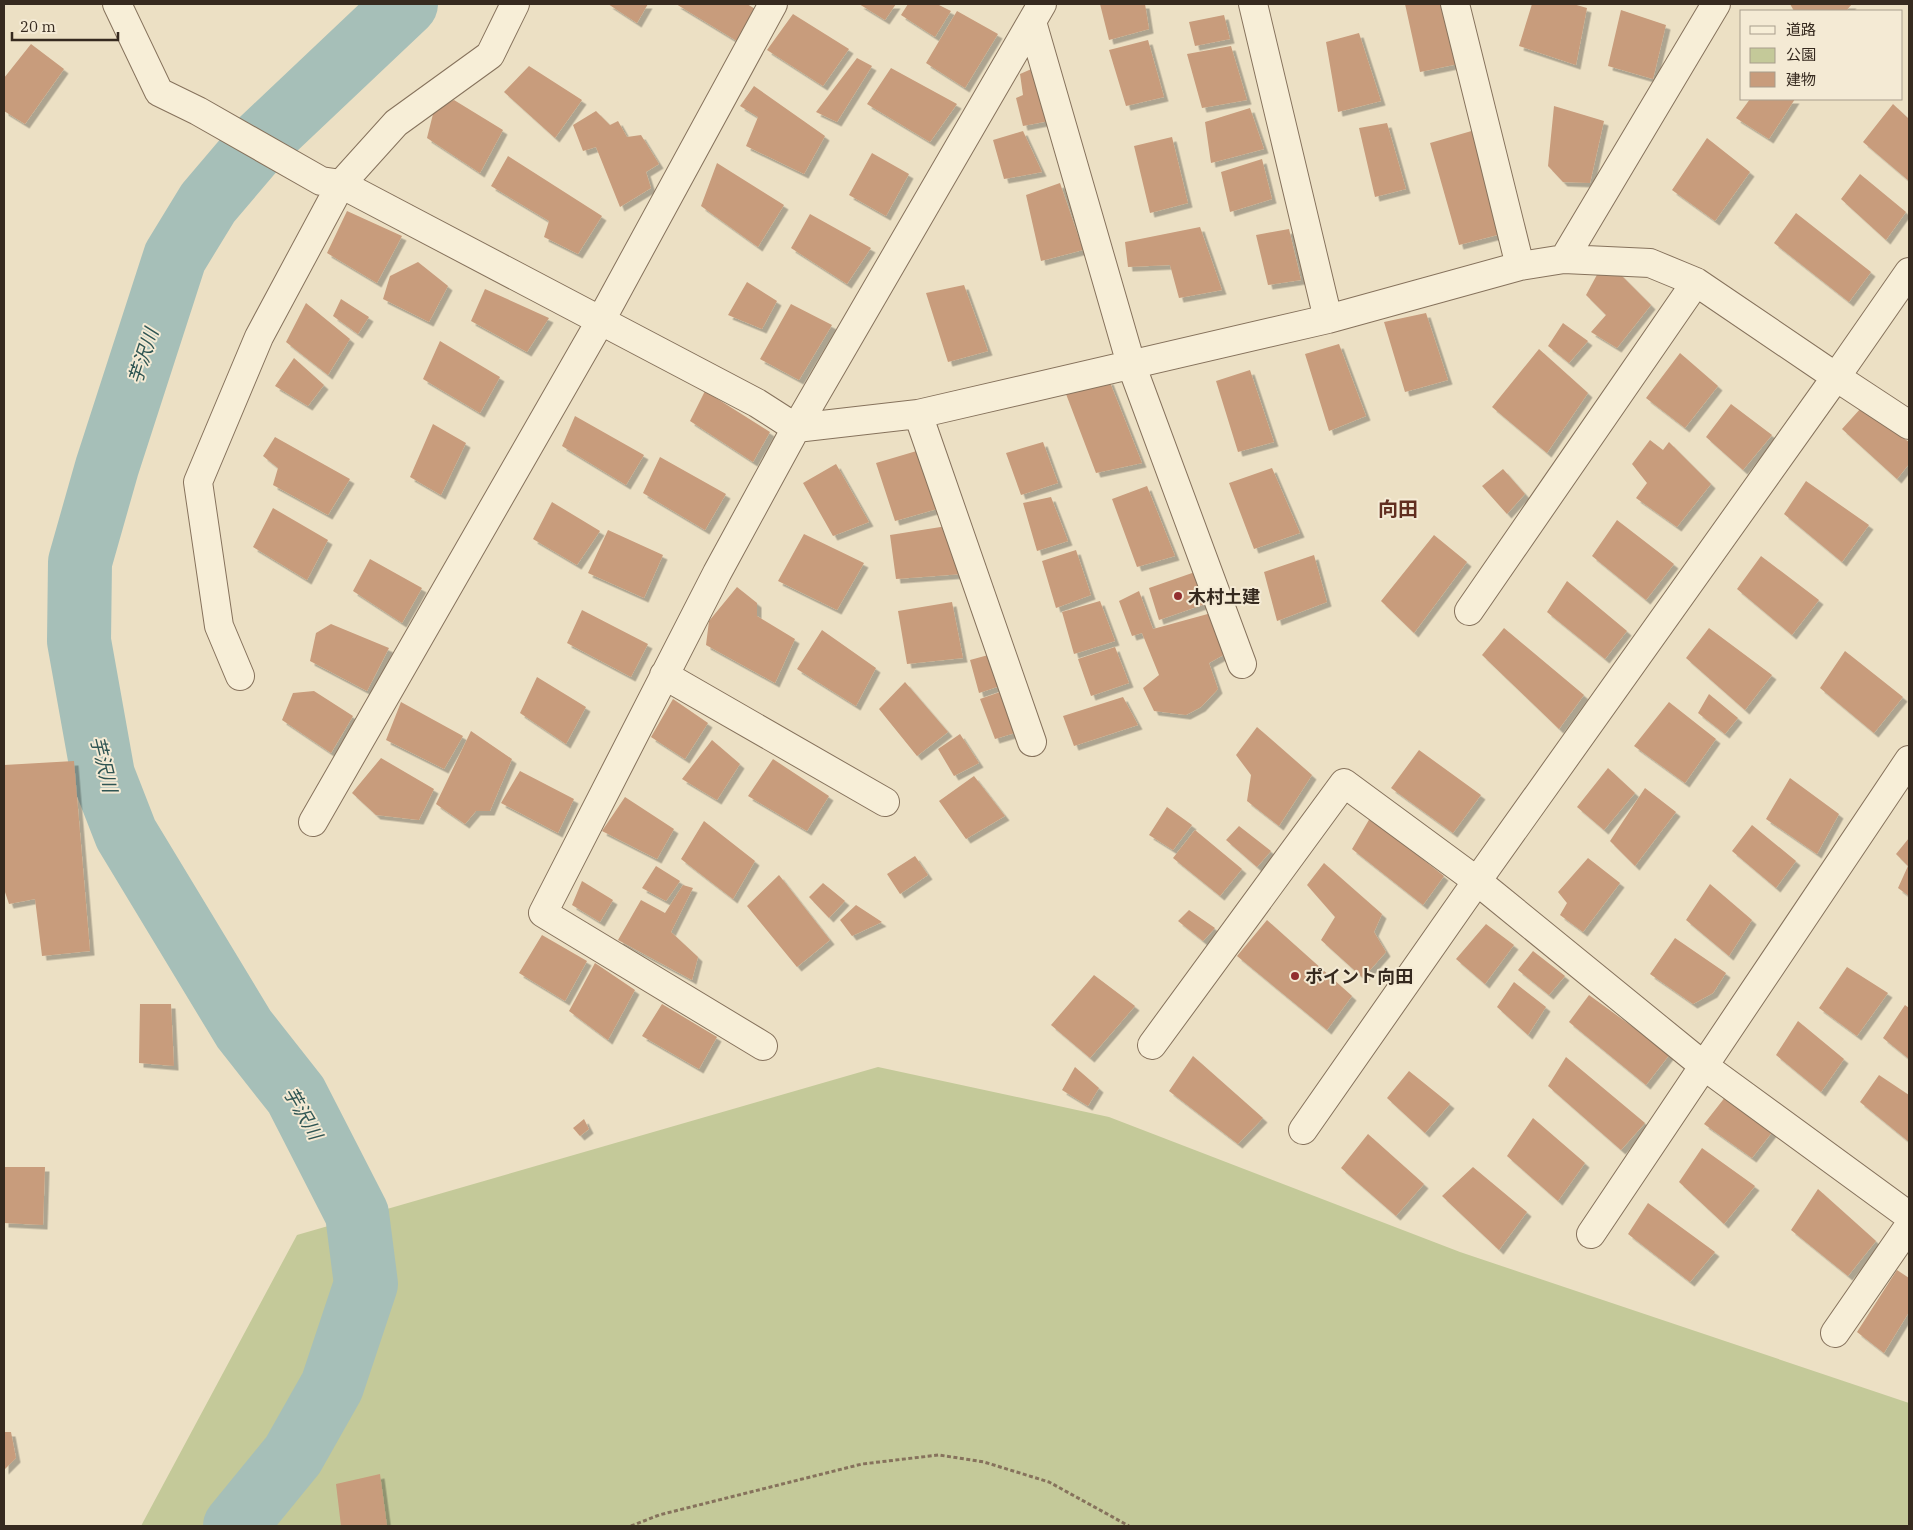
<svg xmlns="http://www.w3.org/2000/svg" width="1913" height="1530" viewBox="0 0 1913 1530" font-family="'IBM Plex Serif','Noto Sans JP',serif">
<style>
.green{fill:#c4c999}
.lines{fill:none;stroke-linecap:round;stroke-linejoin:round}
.river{stroke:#a6bfb8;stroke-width:64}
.building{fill:#c89c7c;filter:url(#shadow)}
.street-casing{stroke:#86725c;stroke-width:30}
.path{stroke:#86725c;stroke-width:3;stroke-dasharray:4 2.5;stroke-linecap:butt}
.street{stroke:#f7eed7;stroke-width:28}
.poi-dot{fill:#922f2f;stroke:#f4ead4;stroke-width:2}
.labels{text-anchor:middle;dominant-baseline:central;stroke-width:4;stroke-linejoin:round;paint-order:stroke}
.poi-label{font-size:18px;font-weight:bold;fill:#362a1f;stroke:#f4ead4;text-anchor:start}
.water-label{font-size:19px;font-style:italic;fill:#2f5553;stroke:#f4ead4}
.quarter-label{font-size:20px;font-weight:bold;fill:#612e20;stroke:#f4ead4}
</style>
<defs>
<filter id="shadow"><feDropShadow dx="4.5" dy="4.5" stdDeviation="0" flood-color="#0004"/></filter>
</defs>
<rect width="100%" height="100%" fill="#ece0c4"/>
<path class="green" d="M878,1067L1109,1117L1460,1252L1909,1403V1526H141L297,1235Z"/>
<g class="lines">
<path class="river" d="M235,1526L293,1455L332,1386L366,1284L357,1214L296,1095L244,1029L126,834L103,775L79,641L80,562L107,467L175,257L208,203L259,143L406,4"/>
</g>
<path class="building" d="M608,4H648L637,23Z
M676,4H747L757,10L740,43Z
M859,4H896L885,20Z
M908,4H937L951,11L935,37L901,15Z
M1100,4H1145L1149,29L1109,40Z
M1405,4H1442L1458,64L1420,72Z
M1532,4H1573L1587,8L1576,65L1519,46Z
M1790,4H1852L1846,11H1794Z
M1621,10L1666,25L1653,79L1608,66Z
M957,11L998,34L965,88L926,63Z
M793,14L849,49L823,86L767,50Z
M1224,15L1230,39L1195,46L1189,22Z
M1359,33L1381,101L1338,112L1326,42Z
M1148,40L1164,97L1126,106L1109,50Z
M31,44L64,69L25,124L4,111V78Z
M1231,46L1247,100L1202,108L1187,54Z
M857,58L872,66L837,122L816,112Z
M529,66L582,100L555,138L504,92Z
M1036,67L1054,120L1023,126L1016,98L1023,95L1020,74Z
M891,68L957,104L930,142L867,104Z
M754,86L825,136L804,174L746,146L758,117L740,106Z
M1750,99H1795L1769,139L1736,118Z
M454,100L503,130L480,173L427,138L434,110Z
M1893,104L1909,119V181L1863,142Z
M1554,106L1604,121L1590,183L1563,182L1548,166Z
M1250,108L1264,149L1211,163L1205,122Z
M596,111L610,125L618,121L627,137L641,135L659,164L646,172L651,188L620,207L596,147L583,151L573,125Z
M1387,123L1406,189L1375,197L1359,128Z
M1475,130L1501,234L1459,245L1430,143Z
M1023,131L1042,172L1004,179L993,140Z
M1172,137L1188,203L1150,213L1134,146Z
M1707,138L1750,172L1715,221L1672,190Z
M872,153L909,174L886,216L849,195Z
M508,156L602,216L578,254L544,237L549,221L491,186Z
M1262,159L1272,199L1230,212L1221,172Z
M717,163L784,205L758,247L701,206Z
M1860,174L1906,212L1886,240L1841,199Z
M1060,183L1083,250L1041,261L1026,195Z
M347,211L402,236L377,283L327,253Z
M1796,213L1871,272L1849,302L1774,243Z
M810,214L871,248L847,284L791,248Z
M1200,227L1222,290L1179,298L1170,265L1128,267L1125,242Z
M1289,229L1301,280L1268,285L1256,235Z
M418,262L448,286L429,322L383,299L390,276Z
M1599,271L1619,273L1651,305L1617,348L1591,332L1606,315L1586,295Z
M747,282L777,301L762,329L728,315Z
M964,285L988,351L948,362L926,293Z
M485,289L549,318L527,352L471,321Z
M341,299L369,317L358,334L333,316Z
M306,303L350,339L328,375L286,342Z
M791,304L832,325L799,380L760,359Z
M1426,313L1448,380L1405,392L1384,322Z
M1563,323L1588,341L1569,363L1548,346Z
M440,341L500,377L480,413L423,379Z
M1339,344L1366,416L1329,431L1305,354Z
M1539,349L1588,393L1547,453L1492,407Z
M1680,353L1718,386L1685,428L1646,398Z
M294,358L324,385L308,406L275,386Z
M1250,370L1274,442L1238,452L1216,381Z
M1109,380L1142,463L1096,473L1066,394Z
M705,391L770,432L753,462L690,421Z
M1731,404L1772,435L1743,470L1706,437Z
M1861,408L1909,442V464L1897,479L1842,429Z
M575,416L644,455L626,485L562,446Z
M433,424L466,443L441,495L410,477Z
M275,437L350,479L328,515L273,485L278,468L263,456Z
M1650,440L1663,450L1669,442L1711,484L1677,527L1636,498L1647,483L1632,464Z
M1043,442L1058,483L1021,495L1006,453Z
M920,450L937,509L895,521L876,463Z
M660,457L726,494L705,530L643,493Z
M836,464L869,522L833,536L803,483Z
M1272,468L1300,533L1254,549L1229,483Z
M1503,469L1525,494L1507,514L1482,486Z
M1806,481L1869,525L1842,562L1784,514Z
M1147,486L1175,556L1137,567L1112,499Z
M1051,497L1068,541L1037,551L1023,503Z
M552,502L600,531L577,565L533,539Z
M273,508L328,540L307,580L253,547Z
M1617,520L1674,564L1646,600L1592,556Z
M947,526L962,574L896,579L890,535Z
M608,530L663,555L644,598L588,573Z
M804,534L864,563L837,610L778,581Z
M1434,535L1467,562L1414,633L1381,601Z
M1076,550L1091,595L1056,608L1042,561Z
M1314,555L1327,602L1277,621L1264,572Z
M1761,556L1819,600L1792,635L1737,589Z
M370,559L422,588L402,623L353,591Z
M1195,572L1208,603L1159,620L1149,588Z
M1567,581L1627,631L1605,659L1547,612Z
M737,587L757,603V616L795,639L775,683L706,645L709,621Z
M1139,591L1153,629L1215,612L1227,653L1209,663L1218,689L1201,707L1186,715L1154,711L1143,688L1159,675L1142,633L1132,636L1119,601Z
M1100,601L1115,641L1074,654L1062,612Z
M952,602L963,658L907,664L898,611Z
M582,610L648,644L631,677L567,643Z
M331,624L389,648L367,691L310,661L316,633Z
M1504,628L1584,695L1559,729L1482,655Z
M1709,628L1772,675L1745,710L1686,658Z
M822,630L876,668L856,706L797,669Z
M1115,647L1129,683L1091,696L1078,659Z
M1845,651L1903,697L1874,733L1820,688Z
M992,654L1000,686L979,693L970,660Z
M537,677L586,707L566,744L520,713Z
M905,682L948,732L917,756L879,709Z
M314,691L353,716L331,753L282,720L293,693Z
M1003,691L1021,731L995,739L980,699Z
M1709,694L1738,718L1725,734L1698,713Z
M1123,697L1138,725L1074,746L1063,716Z
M673,699L708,723L685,759L651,737Z
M401,702L463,736L444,769L386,740Z
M1669,702L1716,739L1685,783L1634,746Z
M1257,727L1312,775L1279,826L1247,801L1251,775L1236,755Z
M471,731L512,759L490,811H476L465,824L436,804Z
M960,734L979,763L954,776L938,749Z
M712,740L740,764L717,800L682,779Z
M1419,750L1481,795L1453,833L1391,788Z
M381,758L434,789L419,820L376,815L352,793Z
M773,759L829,796L807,831L748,796Z
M74,761L90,951L42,956L35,899L9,904L4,889V765Z
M1608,768L1635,793L1604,830L1577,807Z
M520,771L574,799L558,833L501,803Z
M974,776L1005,816L966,839L939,801Z
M1790,778L1839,814L1817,854L1766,819Z
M1645,788L1676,812L1635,866L1610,841Z
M625,797L674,829L657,859L602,831Z
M1167,807L1192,825L1173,850L1149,835Z
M1370,818L1444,876L1423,905L1352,849Z
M704,821L755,861L733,899L681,859Z
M1752,825L1796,861L1776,888L1732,851Z
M1239,826L1271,851L1257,867L1226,840Z
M1195,830L1242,869L1220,896L1173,858Z
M1909,838V896L1898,888L1908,866L1896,854Z
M915,856L928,875L900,894L887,874Z
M1588,858L1620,883L1583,932L1560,915L1567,903L1558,892Z
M1324,863L1382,914L1374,932L1386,952L1363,978L1321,940L1335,917L1307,885Z
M656,866L680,881L666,901L642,888Z
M779,875L830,940L797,967L747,906Z
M582,881L613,900L600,922L572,905Z
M823,883L845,901L829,918L809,897Z
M1710,884L1752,920L1729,956L1686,920Z
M683,885L693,888L671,932L698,957L692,980L618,940L641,900L665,913Z
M856,905L882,922L852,936L840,920Z
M1189,910L1215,928L1203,941L1178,921Z
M1267,920L1352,996L1327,1030L1237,956Z
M1486,924L1514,945L1485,984L1456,959Z
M542,935L587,961L565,1001L519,973Z
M1675,938L1726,973L1713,993L1693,1004L1650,974Z
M1533,951L1565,976L1549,995L1518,970Z
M595,963L635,990L608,1040L569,1011Z
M1847,967L1888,993L1857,1036L1819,1008Z
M1094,975L1135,1006L1090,1058L1051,1025Z
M1514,982L1546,1007L1528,1035L1497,1007Z
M1589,995L1670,1054L1646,1085L1569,1022Z
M140,1004H171L174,1066L139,1063Z
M662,1004L717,1037L699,1069L642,1036Z
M1905,1005L1909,1008V1059L1883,1038Z
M1798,1021L1844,1059L1821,1092L1776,1055Z
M1193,1056L1263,1118L1238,1144L1169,1091Z
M1566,1057L1645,1123L1621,1150L1548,1086Z
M1075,1067L1099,1088L1088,1106L1062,1090Z
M1409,1071L1450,1104L1425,1133L1387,1098Z
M1879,1075L1909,1095V1142L1860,1102Z
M1726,1096L1773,1131L1752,1158L1704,1124Z
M1533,1118L1585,1163L1558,1201L1507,1156Z
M584,1119L589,1129L580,1136L573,1128Z
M1368,1134L1424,1184L1396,1216L1341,1168Z
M1702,1148L1755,1186L1724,1224L1679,1182Z
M4,1167H45L43,1225L4,1223Z
M1473,1167L1527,1212L1499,1250L1442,1196Z
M1818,1189L1876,1241L1848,1276L1791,1230Z
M1648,1203L1715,1252L1690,1282L1628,1234Z
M1897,1270L1909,1278V1312L1884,1353L1857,1332Z
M4,1432H11L16,1458L4,1470Z
M380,1474L387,1526H341L336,1484Z"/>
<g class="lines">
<defs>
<path id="street" d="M117,4L159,92L198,111L321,181L341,184L757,403L796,428L918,414L1328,319L1520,266L1564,259L1650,263L1696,282L1836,377L1909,272
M1253,4L1328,319
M1455,4L1520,266
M1032,22L1131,364L1242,664
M1564,259L1716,4
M918,414L1032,742
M1469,611L1696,282
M664,675L885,802
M240,676L219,626L198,482L259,337L341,184L396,123L490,55L515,4
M313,822L601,320L773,4
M1152,1045L1344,783L1477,881L1704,1066L1909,1216
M763,1046L543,913L717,573L796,428L1042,4
M1303,1130L1477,881L1836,377L1909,425
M1591,1234L1909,760
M1835,1333L1909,1226"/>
</defs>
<use href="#street" class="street-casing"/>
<path class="path" d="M631,1526L659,1515L862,1464L939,1455L984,1462L1049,1482L1129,1526"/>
<use href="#street" class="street"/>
</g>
<g class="poi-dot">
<circle cx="1178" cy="596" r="5"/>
<circle cx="1295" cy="976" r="5"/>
</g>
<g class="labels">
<g class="poi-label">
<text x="1188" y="596">木村土建</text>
<text x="1305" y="976">ポイント向田</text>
</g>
<g class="water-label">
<text transform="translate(143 356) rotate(-72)">芋沢川</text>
<text transform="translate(104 764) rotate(76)">芋沢川</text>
<text transform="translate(303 1113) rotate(60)">芋沢川</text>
</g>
<g class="quarter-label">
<text x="1398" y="508">向田</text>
</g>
</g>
<rect width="1913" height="1530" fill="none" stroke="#362a1f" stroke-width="10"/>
<rect x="1740" y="10" width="162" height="90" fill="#f4ead4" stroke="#a89d8c"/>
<rect x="1750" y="26" width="25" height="8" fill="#f7eed7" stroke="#a89d8c"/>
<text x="1786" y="35" font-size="15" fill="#362a1f">道路</text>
<rect x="1750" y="48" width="25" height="15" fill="#c4c999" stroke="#a89d8c"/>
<text x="1786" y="60" font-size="15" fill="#362a1f">公園</text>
<rect x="1750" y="72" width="25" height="15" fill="#c89c7c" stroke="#a89d8c"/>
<text x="1786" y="85" font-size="15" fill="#362a1f">建物</text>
<path d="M12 32v8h106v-8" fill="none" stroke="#362a1f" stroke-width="2.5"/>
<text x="20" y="32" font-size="15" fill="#362a1f" stroke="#f4ead4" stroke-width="4" paint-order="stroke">20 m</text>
</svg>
